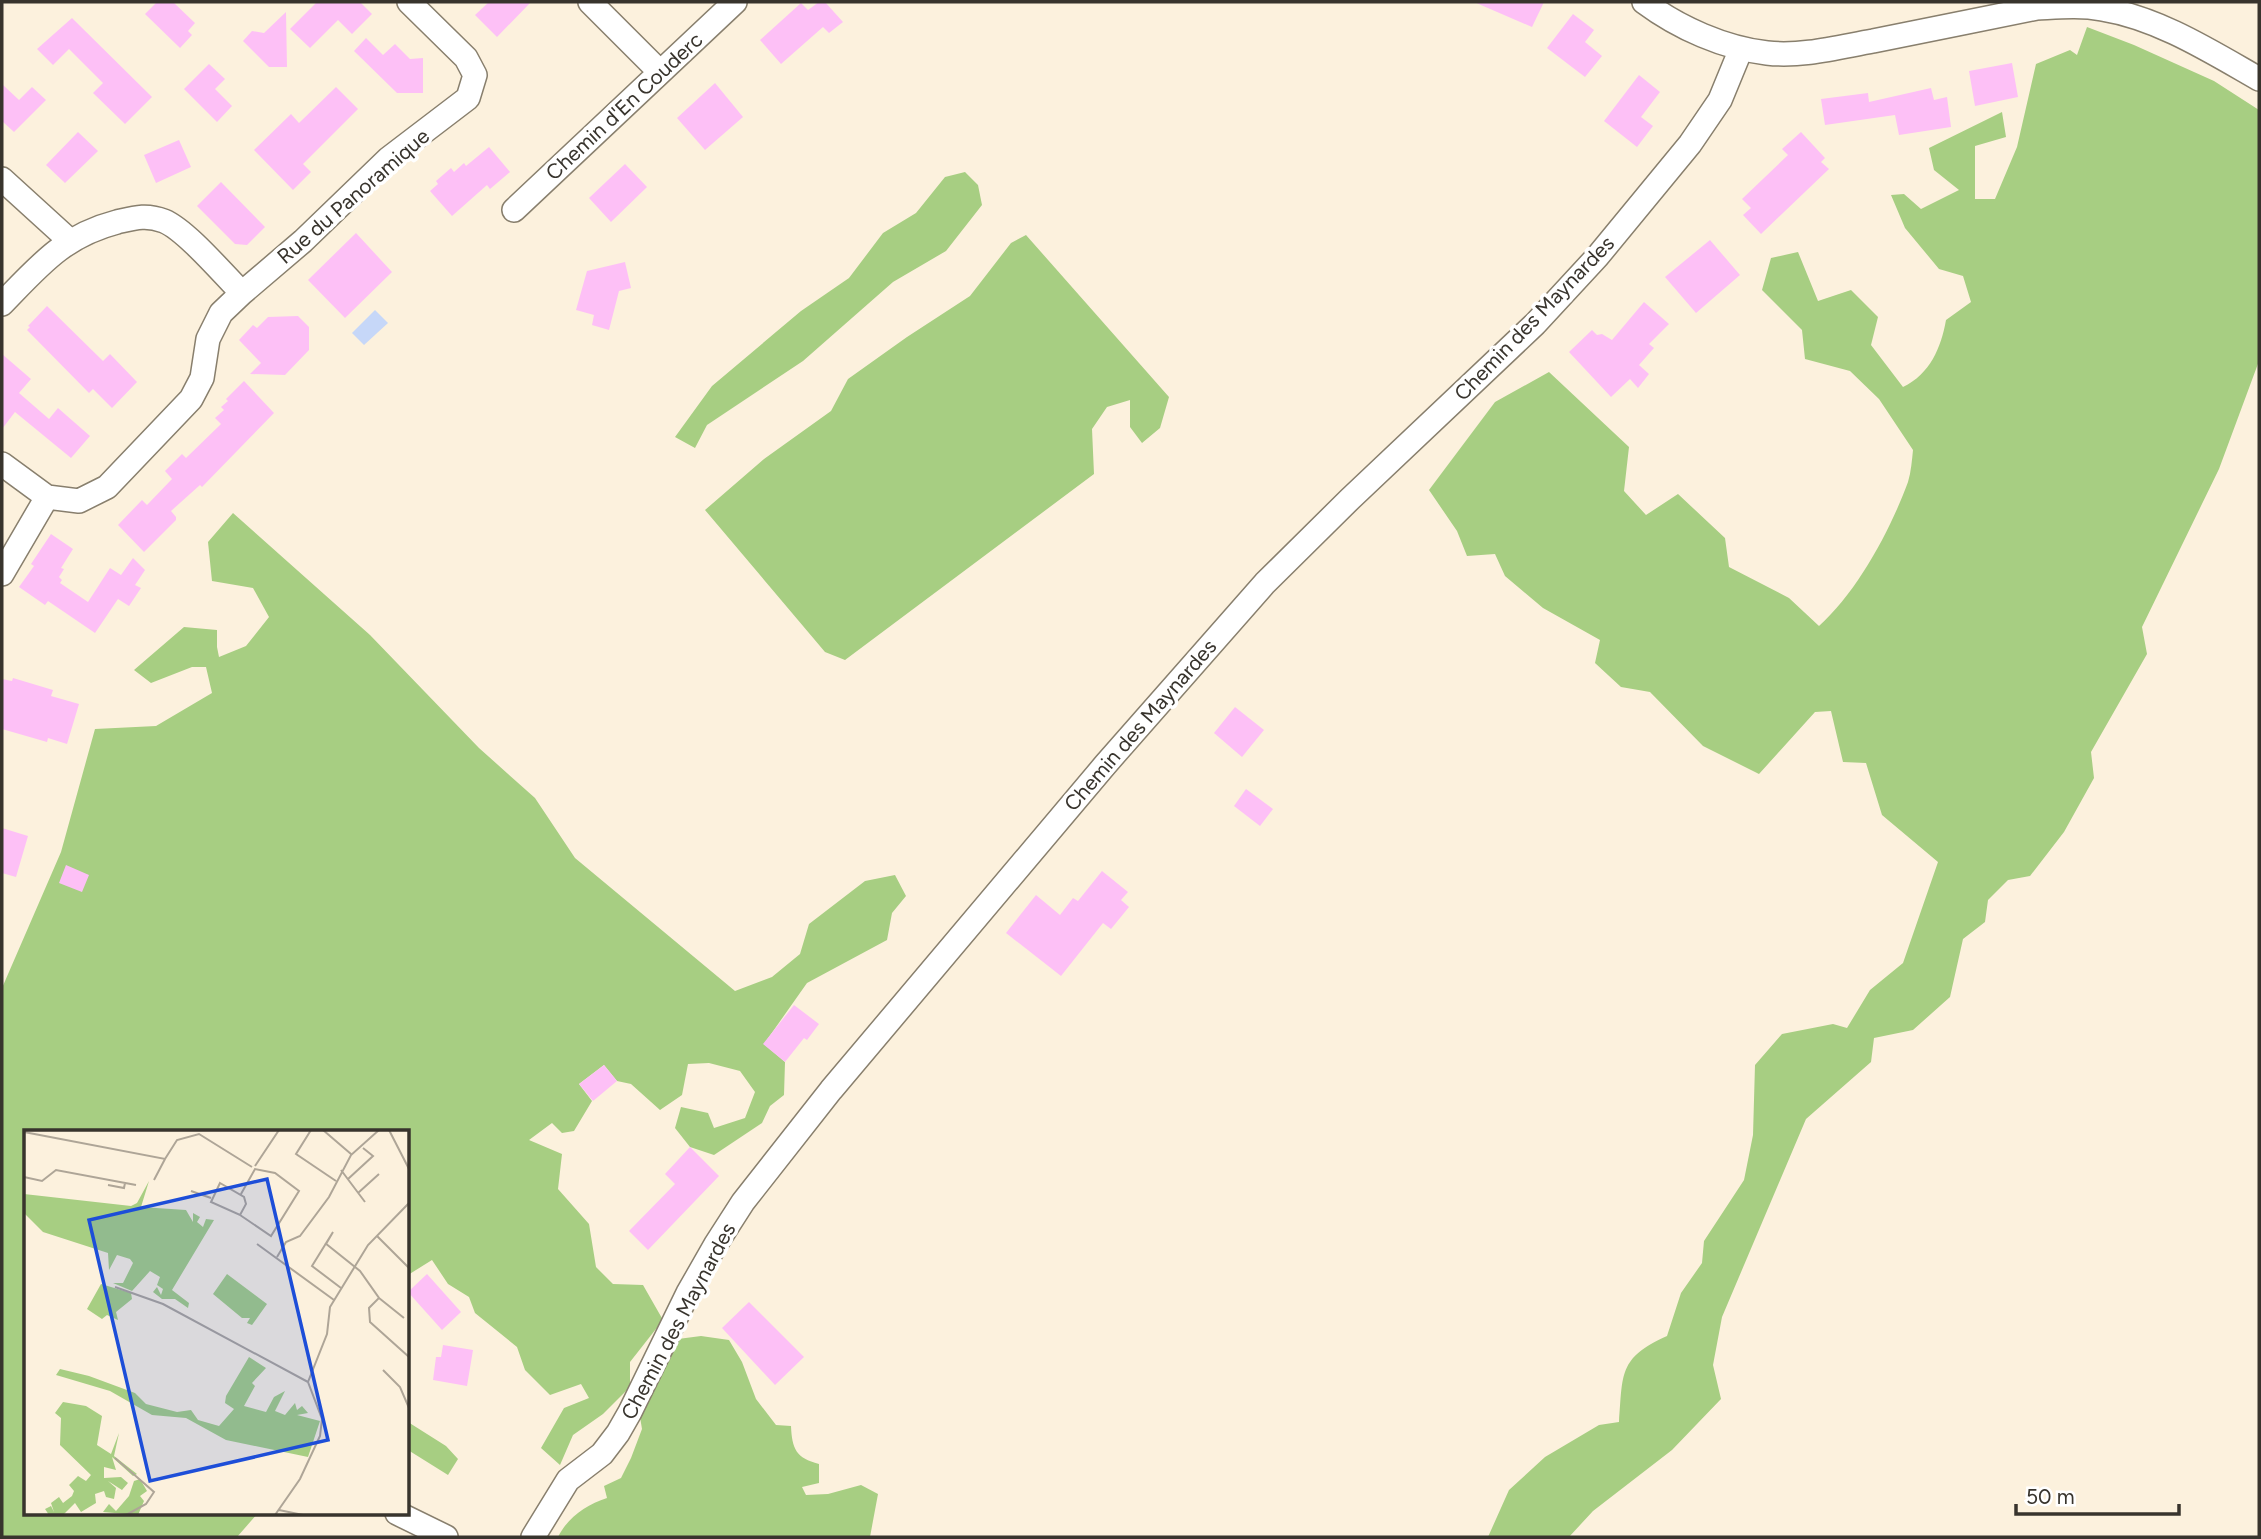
<svg xmlns="http://www.w3.org/2000/svg" width="2261" height="1539" viewBox="0 0 2261 1539" font-family="Figtree,sans-serif">
<style>
.green{fill:#a7ce82}
.water{fill:#c6d7f8}
.building{fill:#fdc0f6}
.lines{fill:none;stroke-linecap:round;stroke-linejoin:round}
.minor-casing{stroke:#887f6d;stroke-width:26}
.minor{stroke:#fff;stroke-width:23}
.labels{text-anchor:middle;dominant-baseline:central;stroke-width:7;stroke-linejoin:round;paint-order:stroke}
.street-label{font-size:21px;fill:#38342d;stroke:#fff}
.inset-road{fill:none;stroke:#aea597;stroke-width:2}
.view{fill:#1d4ed8;fill-opacity:0.15;stroke:#1d4ed8;stroke-width:3.5}
.inset-edge{fill:none;stroke:#38342d;stroke-width:3.5}
</style>
<rect width="100%" height="100%" fill="#fcf1dd"/>
<path class="green" d="M2087,27L2134,45L2214,81L2259,110V361L2219,469L2142,627L2147,654L2091,752L2094,778L2064,832L2030,876L2008,880L1988,900L1985,922L1963,939L1950,997L1913,1030L1874,1038L1871,1062L1806,1119L1722,1317L1713,1365L1721,1399L1672,1450L1593,1511L1569,1537H1488L1509,1490L1545,1457L1599,1425L1619,1422C1623,1374 1618,1358 1667,1336L1681,1293L1702,1263L1704,1241L1744,1180L1753,1135L1755,1065L1782,1034L1833,1024L1847,1028L1870,990L1903,963L1938,862L1882,815L1866,763L1843,762L1831,711L1815,712L1759,774L1703,746L1650,692L1621,687L1595,663L1600,640L1543,608L1505,576L1495,554L1467,556L1457,531L1429,490L1495,402L1549,372L1629,447L1624,491L1646,515L1678,494L1725,538L1729,567L1789,598L1819,626C1857,592 1890,531 1908,482C1911,472 1912,460 1913,450L1879,399L1850,371L1805,359L1802,330L1762,290L1771,258L1798,252L1818,301L1851,290L1878,317L1871,345L1903,387C1930,374 1941,348 1946,320L1971,302L1963,276L1939,269L1905,228L1891,195L1904,194L1921,209L1959,190L1934,170L1929,148L2002,112L2006,137L1975,146V199H1995L2017,147L2036,64L2070,50L2077,55Z
M965,172L978,185L982,205L946,251L893,282L803,361L707,425L695,448L675,437L712,386L801,311L849,278L883,233L916,213L945,177Z
M1026,235L1169,397L1160,428L1142,443L1130,427V400L1107,407L1092,429L1094,474L845,660L825,652L705,510L764,459L831,411L848,379L907,337L970,296L1011,243Z
M233,513L370,635L479,748L535,798L575,858L735,991L772,977L800,954L809,924L865,881L895,875L906,896L892,913L887,940L807,983L764,1044L785,1062L784,1095L770,1106L762,1123L714,1155L690,1147L675,1128L681,1107L708,1113L714,1128L745,1118L755,1092L740,1071L709,1063L688,1064L682,1095L660,1110L631,1084L617,1081L604,1065L579,1084L592,1101L574,1131L562,1133L552,1123L529,1140L562,1154L558,1189L589,1224L596,1267L613,1284L643,1285L663,1320L630,1362V1387L603,1414L573,1435L560,1465L541,1448L564,1408L589,1398L581,1384L550,1395L525,1370L517,1347L475,1313L469,1297L448,1284L432,1260L408,1275V1131H26V1513H258L237,1537H2V988L61,852L95,729L156,726L212,693L206,667H192L151,683L134,670L184,627L217,630V647L219,657L246,646L269,617L253,588L212,581L208,542Z
M701,1336L729,1340L742,1362L756,1399L776,1425L791,1426C792,1449 796,1458 819,1464V1483L802,1487L806,1495L828,1494L861,1485L878,1494L870,1537H558C568,1517 586,1505 607,1498L604,1486L621,1478L631,1458L642,1429L639,1411L678,1339Z
M408,1422L446,1446L458,1459L448,1475L408,1450Z"/>
<path class="water" d="M375,310L388,323L364,345L352,333Z"/>
<path class="building" d="M157,2H173L195,23L188,31L192,35L180,48L145,14Z
M317,2H360L372,14L352,34L338,20L310,48L290,29Z
M489,2H531L497,37L475,15Z
M819,2H825L843,22L829,33L823,27L781,64L760,40L801,3L808,10Z
M1474,2H1544L1532,27Z
M286,12L287,67H269L243,41L252,31L264,33Z
M1573,14L1594,30L1585,42L1602,56L1585,77L1547,48Z
M72,18L152,97L125,124L93,93L103,83L69,49L53,65L37,49Z
M366,38L383,55L395,44L410,59L423,58V93H397L354,51Z
M2012,63L2018,97L1975,106L1969,71Z
M209,64L225,79L215,89L232,106L217,122L184,89Z
M1639,75L1660,92L1641,117L1653,126L1637,147L1604,121Z
M715,83L743,117L705,150L677,118Z
M2,84L19,100L32,87L46,100L14,132L2,121Z
M336,87L358,109L303,164L311,172L293,190L254,150L291,114L299,123Z
M1931,88L1934,100L1947,97L1951,127L1899,135L1895,115L1825,125L1821,99L1868,93L1869,102Z
M78,132L98,151L65,183L46,165Z
M1801,132L1825,158L1821,162L1829,169L1761,234L1743,215L1751,208L1742,199L1788,155L1782,149Z
M179,140L191,167L156,183L144,155Z
M489,147L510,172L490,189L487,185L452,216L430,191L438,184L436,181L451,168L454,172L464,163L466,166Z
M625,164L647,187L611,222L589,198Z
M221,182L265,227L247,245L235,244L197,206Z
M356,233L392,272L345,318L308,280Z
M1710,240L1740,275L1696,313L1665,277Z
M625,262L631,288L619,291L609,330L592,325L594,315L576,310L587,271Z
M1644,302L1669,324L1649,344L1654,348L1639,365L1649,374L1638,388L1630,379L1611,397L1569,352L1592,330L1597,335L1602,334L1612,340Z
M47,306L103,361L110,354L137,382L112,408L93,389L89,393L27,330L30,327L28,326Z
M298,316L309,327V350L285,375L250,374L261,363L239,340L253,325L257,328L268,317Z
M2,354L31,379L19,393L49,419L58,408L90,436L71,458L15,412L2,429Z
M244,381L274,413L202,487L200,485L171,511L176,517V520L144,552L118,525L142,500L147,505L172,479L165,471L182,454L186,458L221,424L215,418L224,410L221,407L228,401L226,399Z
M51,534L73,549L61,568L64,569L59,577L62,580L60,583L88,602L110,568L121,575L133,558L145,570L135,585L141,588L129,606L118,599L95,633L48,601L45,605L19,587L34,566L31,564Z
M13,678L53,690L51,696L79,704L67,744L48,738L47,742L2,729V679L12,681Z
M1235,707L1264,730L1242,757L1214,733Z
M1246,789L1273,809L1260,826L1234,806Z
M2,828L28,836L16,877L2,873Z
M66,865L89,875L82,892L59,883Z
M1102,871L1128,892L1121,900L1129,907L1111,929L1103,923L1061,976L1006,933L1036,895L1060,915L1073,898L1078,901Z
M794,1005L819,1024L807,1040L804,1038L785,1062L763,1044Z
M604,1065L617,1081L593,1101L579,1084Z
M690,1147L719,1176L648,1250L629,1231L675,1184L665,1174Z
M427,1274L461,1312L442,1330L408,1292Z
M749,1302L804,1357L775,1385L722,1328Z
M443,1345L473,1350L467,1386L433,1380L436,1357H441Z"/>
<g class="lines">
<defs>
<path id="minor" d="M590,2L660,72
M1644,2C1679,28 1724,48 1767,53C1802,57 1839,47 1873,41C1928,30 1982,19 2037,8C2059,7 2080,5 2102,9C2158,18 2210,51 2259,79
M2,179L69,240
M514,210L735,2
M242,293L303,241L388,159L468,98L475,75L466,58L409,2
M2,304C39,266 63,236 117,222C134,218 146,214 164,221C186,230 224,275 242,293L221,313L208,339L202,378L191,399L107,487L79,501L47,497L2,464
M2,574L47,497
M397,1513L446,1537
M533,1537L568,1480L602,1454L618,1433L630,1412L688,1293L716,1244L743,1202L831,1090L1105,765L1265,583L1350,499L1535,324L1597,257L1690,144L1720,100L1741,49"/>
</defs>
<use href="#minor" class="minor-casing"/>
<use href="#minor" class="minor"/>
</g>
<g class="labels">
<g class="street-label">
<text transform="translate(624 106) rotate(-43)">Chemin d'En Couderc</text>
<text transform="translate(353 196) rotate(-41)">Rue du Panoramique</text>
<text transform="translate(1534 318) rotate(-46)">Chemin des Maynardes</text>
<text transform="translate(1140 725) rotate(-49)">Chemin des Maynardes</text>
<text transform="translate(678 1321) rotate(-62)">Chemin des Maynardes</text>
</g>
</g>
<g transform="translate(24 1130)">
<rect width="385" height="385" fill="#fcf1dd"/>
<path d="M125,51L117,77L162,80L169,92V83L176,87L173,92L179,97L182,89L190,90L148,160L165,173L164,178L151,169H138L129,162L133,157L137,165L139,159L133,155L136,147L126,141L108,161L89,153H99L109,133L106,129L93,125L85,140L84,123L19,102L0,83V64L107,76L113,73ZM203,144L243,174L228,195L223,193L226,188H218L189,164ZM77,154L107,163L108,169L92,182L94,190L83,185L78,189L63,179ZM225,227L242,238L228,253L231,256L220,276L242,282L250,267L261,261L251,281L261,285L271,273L273,280L278,276L284,283L273,285L296,291L284,327L202,310L162,288L128,285L86,261L32,245L36,239L65,246L111,263L122,274L153,282L167,280L174,290L195,296L210,279L201,273L202,266ZM39,272L62,276L78,286L73,315L87,324L95,303L90,326L113,344L109,346L88,327L92,340L80,337V348L97,347L104,353L98,360L84,351L92,358L90,369L82,367L80,361L71,364L72,373L57,382L51,373L39,385H25L21,379L27,376L30,382L27,373L35,367L39,373L48,366L50,361L45,355L54,346L62,351L67,345L36,315L37,288L31,283ZM116,349L123,361L116,366L120,371L114,385L79,382L85,374L92,381L105,366L110,351Z" fill="#a7ce82"/>
<path class="inset-road" d="M287,0L272,24L312,51M299,0L327,24M365,0L385,39M0,2L141,29L153,10L175,4L228,37M231,36L255,0M317,40L341,72M0,47L18,51L32,40L112,55M324,49L349,26L339,18M130,50L141,29M196,53L220,67L222,74L216,85L187,72ZM84,55L100,58L101,53M167,61L187,68M334,63L355,44M216,85L247,106L275,61L251,43L231,39L217,64M353,106L385,138M301,113L336,141L355,168L345,178L346,192L385,227M233,114L310,170M302,114L309,102L288,136L317,158M253,127L262,112L276,106L305,67L327,25L355,0M91,157L139,174L284,252M355,168L380,188M359,240L376,257L385,278M91,328L130,362L122,374L102,385M255,380L279,385M251,385L276,349L296,306L298,289L284,252L303,204L306,177L344,115L385,73"/>
<path class="view" d="M243,49L304,310L126,351L65,90Z"/>
<rect width="385" height="385" class="inset-edge"/>
</g>
<rect width="2261" height="1539" fill="none" stroke="#38342d" stroke-width="7"/>
<path d="M2016 1504v10h163v-10" fill="none" stroke="#38342d" stroke-width="3.5"/>
<text x="2026" y="1504" font-size="21" fill="#38342d" stroke="#ffffff" stroke-width="5" paint-order="stroke">50 m</text>
</svg>
